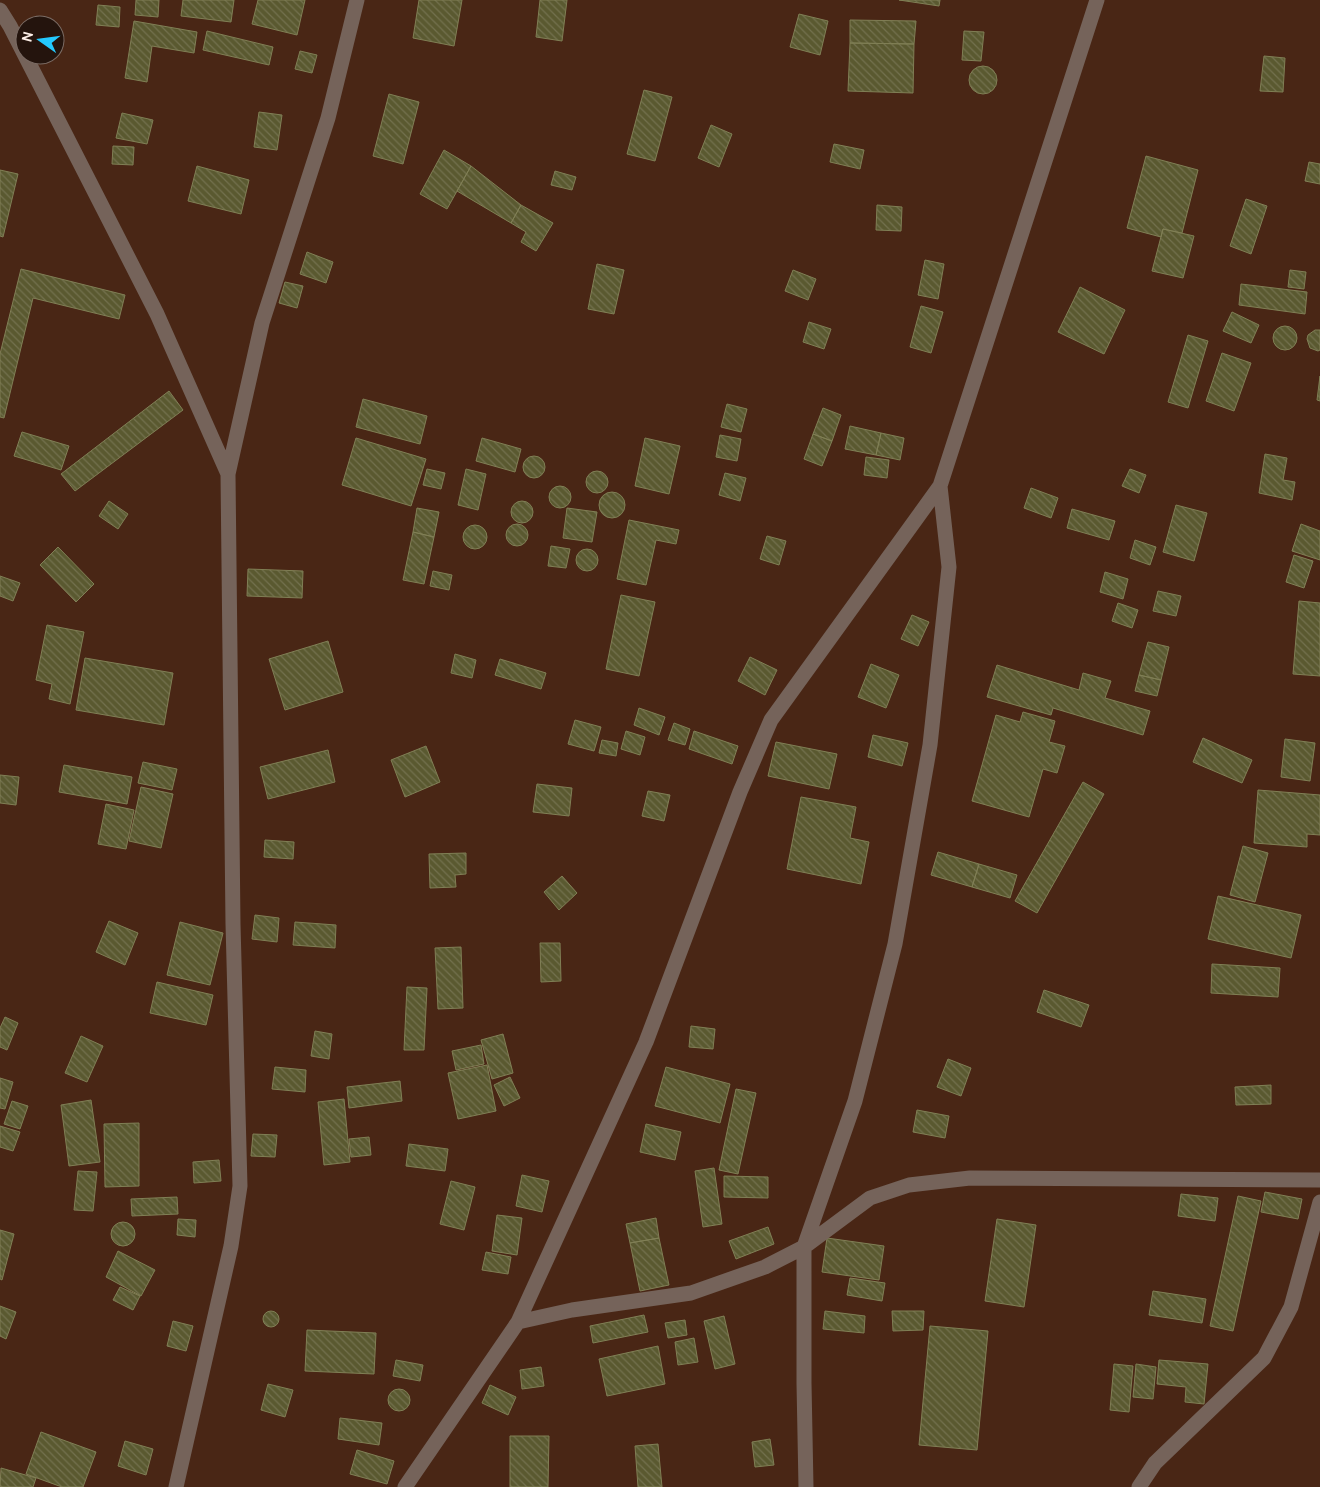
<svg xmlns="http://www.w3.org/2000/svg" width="1320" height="1487" viewBox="0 0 1320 1487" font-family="Cabin,sans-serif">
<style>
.building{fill:url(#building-back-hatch);stroke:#807f55}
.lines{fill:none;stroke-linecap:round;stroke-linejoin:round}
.street{stroke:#75635a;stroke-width:15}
</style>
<defs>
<pattern id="building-back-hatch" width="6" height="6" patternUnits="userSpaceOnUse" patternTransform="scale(1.25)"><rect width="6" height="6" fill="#5a5930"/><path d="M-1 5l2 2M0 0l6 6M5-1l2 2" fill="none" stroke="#73714e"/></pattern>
</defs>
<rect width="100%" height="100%" fill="#492615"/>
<path class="building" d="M136,0H159L158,17L135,15Z
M183,0H234L231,22L181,16Z
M258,0H305L297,35L252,24Z
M419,0H462L454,46L413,38Z
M540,0H567L562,41L536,37Z
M899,0H940L939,6Z
M98,5L120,7L119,27L96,25Z
M799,14L828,21L820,55L790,47Z
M850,20L916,21L914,44L850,43Z
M134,21L197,32L194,53L152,46L147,82L125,78Z
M207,31L273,47L269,65L203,50Z
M964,31L984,32L981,61L962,60Z
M850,43L914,44L913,93L848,91Z
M300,51L317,55L312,73L295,69Z
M1264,56L1285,58L1283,92L1260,91Z
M969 80a14 14 0 1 1 28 0a14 14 0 1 1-28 0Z
M644,90L672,97L655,161L627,154Z
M389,94L419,102L403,164L373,156Z
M259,112L282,115L277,150L254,147Z
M122,113L153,120L147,144L116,138Z
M711,125L732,134L719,167L698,158Z
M834,144L864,150L860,169L830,162Z
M113,146L134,147L133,165L112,164Z
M444,150L471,166L447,209L420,194Z
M1146,156L1198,170L1182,233L1163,229L1161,237L1127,228Z
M1309,162L1320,164V184L1305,181Z
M197,166L249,180L241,214L188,201Z
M471,166L521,205L511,223L457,191Z
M0,170L18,174L3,237L0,236Z
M555,171L576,177L572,190L551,185Z
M1246,199L1267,206L1251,254L1230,246Z
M521,205L553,223L536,251L521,242L526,232L511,223Z
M877,205L902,207L901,231L876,230Z
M1163,229L1194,236L1183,278L1152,271Z
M307,252L333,262L326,283L300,274Z
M925,260L944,264L938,299L918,295Z
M597,264L624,270L614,314L588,309Z
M21,269L125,295L119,319L33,298L4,418L0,417V354Z
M793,270L816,279L808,300L785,291Z
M1290,270L1306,272L1304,289L1288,287Z
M285,282L303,286L297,308L279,303Z
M1241,284L1307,292L1305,314L1239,305Z
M1080,287L1125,310L1104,354L1058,332Z
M921,306L943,312L931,353L910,347Z
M1232,312L1259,325L1251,343L1223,331Z
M809,322L831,329L824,349L803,342Z
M1273 338a12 12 0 1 1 24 0a12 12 0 1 1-24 0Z
M1315,330H1320V350L1318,351L1310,348L1307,339L1308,335Z
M1188,335L1208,341L1188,408L1168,402Z
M1222,353L1251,363L1234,411L1206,401Z
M1320,376V401L1317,400Z
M169,391L183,410L75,491L61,474Z
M363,399L427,416L420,444L356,427Z
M727,404L747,409L741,432L721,427Z
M823,408L841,415L832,441L813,434Z
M850,426L881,433L876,455L845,449Z
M22,432L69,446L61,470L14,456Z
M881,433L904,438L900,460L876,455Z
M813,434L832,441L822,466L804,459Z
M720,435L741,439L737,461L716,457Z
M356,438L426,459L411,506L342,485Z
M482,438L521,449L515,472L476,461Z
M645,438L680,446L669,494L635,486Z
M1265,454L1287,458L1283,480L1295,482L1292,500L1259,493Z
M523 467a11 11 0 1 1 22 0a11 11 0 1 1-22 0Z
M866,457L889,460L887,478L864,475Z
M427,469L445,473L441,489L423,485Z
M466,469L486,474L478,510L458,505Z
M1130,469L1146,475L1139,493L1122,486Z
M586 482a11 11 0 1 1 22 0a11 11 0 1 1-22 0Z
M725,473L746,478L740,501L719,495Z
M549 497a11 11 0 1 1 22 0a11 11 0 1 1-22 0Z
M1031,488L1058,498L1051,518L1024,508Z
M599 505a13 13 0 1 1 26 0a13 13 0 1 1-26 0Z
M109,501L128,514L118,529L99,516Z
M511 512a11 11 0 1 1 22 0a11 11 0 1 1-22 0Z
M1176,505L1207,513L1194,561L1163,552Z
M417,508L439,512L434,537L413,532Z
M567,508L597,512L592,542L563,538Z
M1072,509L1115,521L1109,540L1067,528Z
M629,520L679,530L676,544L656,540L646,585L617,579Z
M1301,524L1320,531V560L1292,551Z
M506 535a11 11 0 1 1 22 0a11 11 0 1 1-22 0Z
M463 537a12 12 0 1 1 24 0a12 12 0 1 1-24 0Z
M413,532L434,537L424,584L403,580Z
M767,536L786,541L779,565L760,559Z
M1135,540L1156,547L1150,565L1130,558Z
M551,546L570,549L566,568L548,566Z
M58,547L94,584L76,602L40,565Z
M576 560a11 11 0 1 1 22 0a11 11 0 1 1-22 0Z
M1294,555L1313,561L1304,588L1286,582Z
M248,569L303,571L302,598L247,596Z
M433,571L452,575L449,590L430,586Z
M1105,572L1128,579L1123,599L1100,592Z
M0,576L20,583L13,601L0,596Z
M1158,591L1181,596L1176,616L1153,611Z
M621,595L655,602L639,676L606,669Z
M1299,601L1320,603V676L1293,674Z
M1118,603L1138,610L1132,628L1112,621Z
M912,615L929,622L918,646L901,639Z
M47,625L84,632L70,704L49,699L52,684L36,680Z
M328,641L343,692L285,710L269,659Z
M1148,642L1169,647L1161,680L1139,675Z
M455,654L476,660L472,678L451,673Z
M750,657L777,670L765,695L738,681Z
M85,658L173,673L164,725L76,710Z
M500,659L546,673L541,689L495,675Z
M871,664L899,675L886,708L858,697Z
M997,665L1079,690L1083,673L1111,681L1105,698L1150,711L1143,735L1053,708L1051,715L987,697Z
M1139,675L1161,680L1157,696L1135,691Z
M639,708L665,717L659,735L634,725Z
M1023,712L1055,721L1049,742L1065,746L1057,773L1043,769L1029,817L972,801L996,715L1020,722Z
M575,720L601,727L594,751L568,744Z
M674,723L690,729L685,745L668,740Z
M626,731L645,737L640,755L621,749Z
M694,731L738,746L732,764L689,749Z
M873,735L908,743L902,766L868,757Z
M1203,738L1252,760L1242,783L1193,762Z
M1285,739L1315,743L1310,781L1281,777Z
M602,740L618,743L616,756L599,753Z
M776,742L837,754L829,789L768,776Z
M426,746L440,782L405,797L391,760Z
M328,750L335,782L268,799L260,767Z
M143,762L177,769L172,790L138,783Z
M64,765L132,777L127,804L59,792Z
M0,775L19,777L16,805L0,803Z
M1083,782L1104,794L1037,913L1015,901Z
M537,784L572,788L569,816L533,812Z
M141,787L173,794L161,848L129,841Z
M1258,790L1320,795V835L1307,834V847L1254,843Z
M648,791L670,795L664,821L642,816Z
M801,797L856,807L850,838L869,842L861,884L787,869Z
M106,804L134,810L126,849L98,844Z
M265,840L294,842L293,859L264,857Z
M1243,846L1268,853L1255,902L1230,895Z
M938,852L979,864L972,887L931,875Z
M466,853V874L455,875L456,887L430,888L429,854Z
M979,864L1017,875L1010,898L972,887Z
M562,876L577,893L559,910L544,892Z
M1218,896L1301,915L1291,958L1208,939Z
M255,915L279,918L277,942L252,939Z
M109,921L138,933L125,965L96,952Z
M180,922L223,933L210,985L167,975Z
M295,922L336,925L335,948L293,945Z
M540,943H560L561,981L541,982Z
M461,947L463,1008L438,1009L435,948Z
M1212,964L1280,968L1278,997L1211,993Z
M157,982L213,995L206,1025L150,1013Z
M407,987L427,988L424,1050H404Z
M1044,990L1089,1005L1081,1027L1037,1012Z
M5,1017L18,1023L7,1050L0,1047V1028Z
M691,1026L715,1029L713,1049L689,1047Z
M315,1031L332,1034L329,1059L311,1056Z
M503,1034L513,1073L492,1079L481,1040Z
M81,1036L103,1046L87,1082L65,1073Z
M481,1045L484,1064L456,1070L452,1051Z
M948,1059L971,1068L961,1096L937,1087Z
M487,1065L496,1111L458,1119L448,1073Z
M275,1067L306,1070L305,1092L272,1089Z
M666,1067L730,1084L720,1123L655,1106Z
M510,1077L520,1098L504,1106L494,1085Z
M0,1078L13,1082L5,1109L0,1108Z
M400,1081L402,1101L349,1108L347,1087Z
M1271,1085V1104L1236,1105L1235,1087Z
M736,1089L756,1093L738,1174L719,1170Z
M344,1099L350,1162L324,1165L318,1102Z
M91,1100L100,1162L69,1166L61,1105Z
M12,1101L28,1106L20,1129L4,1124Z
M917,1110L949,1116L945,1138L913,1132Z
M139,1123V1186L105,1187L104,1124Z
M646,1124L681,1132L675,1160L640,1152Z
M0,1126L20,1132L13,1151L0,1147Z
M253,1134L277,1135L275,1157L251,1156Z
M369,1137L371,1155L351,1157L349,1139Z
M409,1144L448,1149L445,1171L406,1166Z
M219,1160L221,1181L194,1183L193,1162Z
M714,1168L722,1224L703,1227L695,1171Z
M78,1171L97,1172L93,1211L74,1210Z
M522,1175L549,1181L542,1212L516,1206Z
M724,1176L768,1177V1198L724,1197Z
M451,1181L475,1187L464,1230L440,1224Z
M1265,1192L1302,1199L1298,1219L1261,1212Z
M1181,1194L1218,1198L1215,1221L1178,1216Z
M1238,1196L1261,1201L1233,1331L1210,1326Z
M177,1197L178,1214L132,1216L131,1199Z
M497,1215L522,1218L517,1255L492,1251Z
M656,1218L659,1238L630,1243L626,1224Z
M178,1219L196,1220L195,1237L177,1235Z
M997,1219L1036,1225L1024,1307L985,1301Z
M111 1234a12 12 0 1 1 24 0a12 12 0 1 1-24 0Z
M768,1227L774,1244L736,1259L729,1241Z
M0,1230L14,1234L2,1280L0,1279Z
M659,1238L669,1285L640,1291L630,1243Z
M827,1238L884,1246L879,1280L822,1272Z
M118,1251L155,1270L141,1296L106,1277Z
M486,1252L511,1257L508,1274L482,1270Z
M850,1278L885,1283L882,1301L847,1295Z
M120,1287L140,1296L133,1310L113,1300Z
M1153,1291L1206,1299L1202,1323L1149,1315Z
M0,1306L16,1312L6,1339L0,1336Z
M263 1319a8 8 0 1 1 16 0a8 8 0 1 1-16 0Z
M825,1311L865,1316L864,1333L823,1329Z
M892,1311H924L923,1330L893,1331Z
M644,1315L648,1332L593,1343L590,1326Z
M724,1316L735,1364L715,1369L704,1321Z
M685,1320L687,1335L668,1338L665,1323Z
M173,1321L193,1326L186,1351L167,1346Z
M930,1326L988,1331L977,1450L919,1445Z
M307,1330L376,1333L374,1374L305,1371Z
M694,1338L698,1362L678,1365L675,1342Z
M658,1346L665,1384L607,1396L599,1359Z
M396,1360L423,1365L420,1381L393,1376Z
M1159,1360L1208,1364L1204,1404L1185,1402L1186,1387L1157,1384Z
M1114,1364L1133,1366L1129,1412L1110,1410Z
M1136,1364L1156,1367L1153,1399L1133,1397Z
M541,1367L544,1386L522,1389L520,1370Z
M268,1384L293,1390L285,1417L261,1410Z
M490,1385L516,1397L508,1415L482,1403Z
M388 1400a11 11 0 1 1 22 0a11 11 0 1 1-22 0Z
M340,1418L382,1423L379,1445L338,1439Z
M41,1432L96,1452L83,1487H62L26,1474Z
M510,1436H549L548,1487H510Z
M770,1439L774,1465L755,1467L752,1442Z
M125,1441L153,1449L146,1475L118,1466Z
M658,1444L662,1487H638L635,1446Z
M357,1450L394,1461L387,1484L350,1474Z
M1,1468L36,1478L33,1487H0Z"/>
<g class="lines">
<path class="street" d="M0,10L10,26L157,314L228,474L233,924L240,1186L231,1246L176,1487
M228,474L262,323L328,118L357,0
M518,1322L572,1310L691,1293L765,1267L804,1247L870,1198L909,1185L970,1178L1320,1180
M405,1487L518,1322L646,1042L740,792L771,720L940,486L1097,0
M806,1487L804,1383V1247L855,1101L895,944L930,745L949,567L940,486
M1139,1487L1155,1463L1264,1358L1291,1307L1320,1202"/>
</g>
<g transform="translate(40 40) rotate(284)"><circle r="24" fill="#24140d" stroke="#7b6c65"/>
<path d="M0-4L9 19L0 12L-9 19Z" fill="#24c9fe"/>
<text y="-8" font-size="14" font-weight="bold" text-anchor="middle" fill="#fef0e9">N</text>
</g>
</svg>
